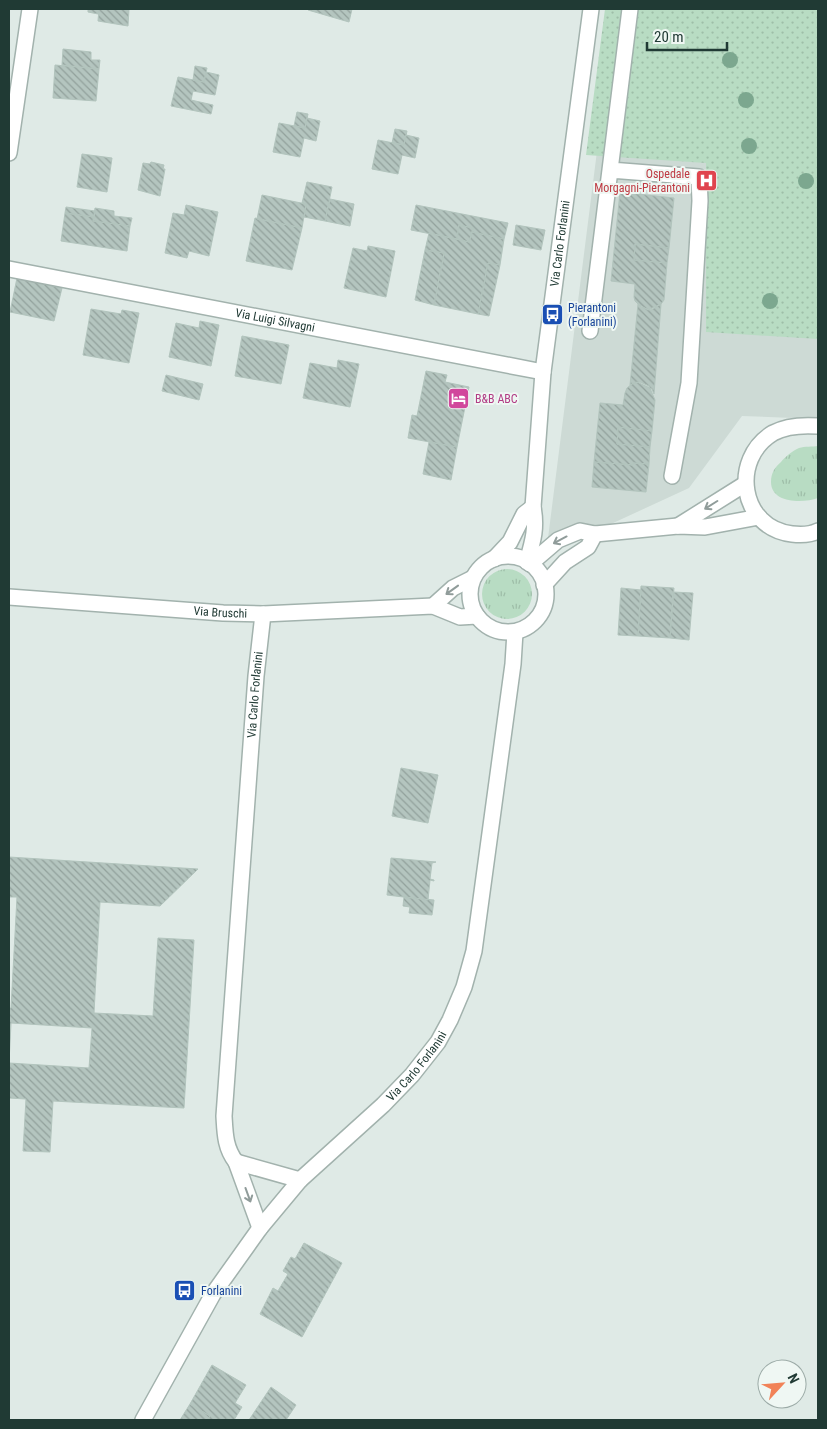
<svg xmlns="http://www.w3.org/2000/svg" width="827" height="1429" viewBox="0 0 827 1429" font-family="'Roboto Condensed',sans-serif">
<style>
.built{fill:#cddad5}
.grass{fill:url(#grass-tufts)}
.park{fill:url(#park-dots)}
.building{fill:url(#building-back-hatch);stroke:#b2c4bd;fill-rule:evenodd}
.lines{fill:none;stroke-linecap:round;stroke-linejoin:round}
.lane-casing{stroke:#a2b2ad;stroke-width:18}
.street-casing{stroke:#a2b2ad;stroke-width:18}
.lane{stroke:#fff;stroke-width:15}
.street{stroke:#fff;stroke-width:15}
.tree{fill:#7ca78f}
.oneway{stroke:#909c9a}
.labels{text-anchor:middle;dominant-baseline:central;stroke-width:4;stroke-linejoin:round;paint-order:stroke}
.health-label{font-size:12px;fill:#be3a42;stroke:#eff7f3;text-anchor:end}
.street-label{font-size:12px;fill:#203a34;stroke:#eff7f3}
.transit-label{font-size:12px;fill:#164399;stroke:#eff7f3;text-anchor:start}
.hotel-label{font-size:12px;fill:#b23c85;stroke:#eff7f3;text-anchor:start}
</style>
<defs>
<pattern id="grass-tufts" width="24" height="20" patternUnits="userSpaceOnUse" patternTransform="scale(1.25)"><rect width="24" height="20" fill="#b8dcc3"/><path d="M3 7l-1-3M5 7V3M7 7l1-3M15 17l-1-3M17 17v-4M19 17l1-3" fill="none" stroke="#9ebea8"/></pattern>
<pattern id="park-dots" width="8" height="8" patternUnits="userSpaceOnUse" patternTransform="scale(1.25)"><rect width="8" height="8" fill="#b8dcc3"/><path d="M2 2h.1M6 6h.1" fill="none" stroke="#9ebea8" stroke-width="1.8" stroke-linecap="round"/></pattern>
<pattern id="building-back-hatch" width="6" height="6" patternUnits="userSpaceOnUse" patternTransform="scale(1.25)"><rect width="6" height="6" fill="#b4c5bf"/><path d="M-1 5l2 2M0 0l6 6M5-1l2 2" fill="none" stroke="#92a19c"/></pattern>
</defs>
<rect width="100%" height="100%" fill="#dfeae6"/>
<path class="built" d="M615,9H818V419L742,416L689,488L546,554Z"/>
<path class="grass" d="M818,446V498C804,503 771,504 771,482C771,473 775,467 781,462C785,457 792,451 799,448C805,446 812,447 818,446Z
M482 594a25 25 0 1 1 50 0a25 25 0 1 1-50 0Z"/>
<path class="park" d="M605,9H818V339L706,332V163L586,155Z"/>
<path class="building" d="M88,9H99L98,14L88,12Z
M99,9H129L128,26L98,21Z
M308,9H352L349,22L308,10Z
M63,49L91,52V60H100L99,69L62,65Z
M55,65L99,69L96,101L53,98Z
M195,66L207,68L204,82L193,80Z
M206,72L219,75L215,95L193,91L191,100L213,105L211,114L171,106L178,77L204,82Z
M297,112L308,114L305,128L294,126Z
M307,118L320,121L316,141L304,138L300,157L273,152L279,123L305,128Z
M395,129L407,131L404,145L392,143Z
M406,135L419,138L415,158L402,155L398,174L372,169L378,140L404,145Z
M82,154L112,158L107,192L77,187Z
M151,162L164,165L163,169H165L160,196L138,190L143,163L150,164Z
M307,182L332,187L325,221L304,217L306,204L302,203Z
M620,192L674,198L669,248L635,244L634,260L667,263L664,300L661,304L651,310L641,307L635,301L634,297L635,284L611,281Z
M262,195L306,204L302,228L257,219Z
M330,199L354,204L350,226L325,221Z
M186,205L218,212L209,256L189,251L187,258L165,253L173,213L184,215Z
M416,205L508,223L504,239L472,232L473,228L459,225L457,239L411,230Z
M66,207L95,211L94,217L65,213Z
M95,208L114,211V216L132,218L130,226L93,221Z
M65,213L94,217L93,221L130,226L127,251L61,241Z
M255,218L302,228L292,270L246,261Z
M459,225L473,228L469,242L457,239Z
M516,225L545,230L541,250L513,245Z
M472,232L504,239L500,265L488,263L478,314L434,305L444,253L425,250L429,233L469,242Z
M635,244L669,248L667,263L634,260Z
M368,246L395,251L386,297L344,288L353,248L367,251Z
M425,250L444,253L434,305L415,300Z
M488,263L500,265L489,316L478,314Z
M17,278L62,288L54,321L10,312Z
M638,304L648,310L661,304L654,394L652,389L637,382L630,385Z
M91,309L121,314L122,310L139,313L129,363L83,355Z
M200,321L219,325L211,366L169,357L176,323L199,328Z
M242,336L289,345L281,384L235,376Z
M338,360L359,364L350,407L303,398L310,363L337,368Z
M426,371L447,375L445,382L469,387L457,447L408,438L412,415L417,416Z
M166,375L203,384L199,400L162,391Z
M640,382L649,386L655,400L652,431L618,427L617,444L650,447L649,464L633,463V465L594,462L600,403L623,405L625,393L627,388L633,383Z
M618,427L652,431L650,447L617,444Z
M429,442L457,447L451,480L423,474Z
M594,462L633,465V463L649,464L646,492L592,487Z
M641,586L674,588L670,638L638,636Z
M621,588L641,590L638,636L618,635Z
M673,592L693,593L689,640L670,638Z
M401,768L438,775L428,823L392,816Z
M9,857L198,869L160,906L100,902L94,1013L153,1016L158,938L194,940L184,1108L53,1101L50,1152L23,1151L26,1099L9,1098V1008H11L17,897H9ZM11,1023L92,1028L89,1068L9,1063Z
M391,858L436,862L432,863L430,879L434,880V881L430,880L428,900L387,895Z
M404,897L434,900L432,915L409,913L410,907L403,906Z
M304,1243L342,1263L302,1337L260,1314L273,1288L278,1291L288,1274L283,1271L291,1257L295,1259Z
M212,1365L246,1385L235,1403L242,1407L234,1420L226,1419L225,1420H207L210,1416L190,1404Z
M271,1387L296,1405L286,1420H249Z
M190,1404L210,1416L207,1420H180Z"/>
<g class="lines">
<defs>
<path id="lane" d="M610,170L699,177L700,201L689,383L672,476
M590,331L630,9"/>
<g id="street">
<path d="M9,153L30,9"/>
<path id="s1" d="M9,269L543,372"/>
<path d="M818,426C804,425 786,426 773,433C730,459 740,528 792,534C801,535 810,535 818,531"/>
<path d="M678,526L745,484"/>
<circle cx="508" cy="594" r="38"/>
<path d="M494,559L510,542L524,514L533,507"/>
<path id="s2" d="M527,562C533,541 537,528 533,507L543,372L591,9"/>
<path d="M530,564L558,540L580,531L595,534L678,526L705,527L759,517"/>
<path d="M544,585L565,562L588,547L595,534"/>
<path id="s3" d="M9,597L223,613L263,614L433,606L460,617L477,616"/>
<path d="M433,606L453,588L473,578"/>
<path d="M236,1162L300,1180"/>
<path id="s4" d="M260,1228L236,1162C225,1148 225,1133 224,1116L256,676L263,614"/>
<path id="s5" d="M143,1420L213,1294L260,1228L300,1180L383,1105L412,1075L438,1042L450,1020L464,987L474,951L513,664L515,632"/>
</g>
</defs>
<use href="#lane" class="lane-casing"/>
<use href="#street" class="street-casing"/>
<use href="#lane" class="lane"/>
<use href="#street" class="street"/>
</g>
<g class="tree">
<circle cx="730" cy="60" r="8"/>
<circle cx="746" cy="100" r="8"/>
<circle cx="749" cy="146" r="8"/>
<circle cx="806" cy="181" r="8"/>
<circle cx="770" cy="301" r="8"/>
</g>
<defs><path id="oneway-shaft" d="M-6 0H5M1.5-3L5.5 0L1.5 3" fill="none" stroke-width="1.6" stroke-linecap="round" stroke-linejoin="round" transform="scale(1.25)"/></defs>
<g class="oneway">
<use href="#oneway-shaft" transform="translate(711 505) rotate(148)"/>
<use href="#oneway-shaft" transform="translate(560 540) rotate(152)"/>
<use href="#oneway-shaft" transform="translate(452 590) rotate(144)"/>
<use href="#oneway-shaft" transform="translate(248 1195) rotate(70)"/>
</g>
<defs>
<symbol id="hospital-square" viewBox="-11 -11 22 22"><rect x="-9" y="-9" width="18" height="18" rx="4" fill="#e0444e" stroke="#eff7f3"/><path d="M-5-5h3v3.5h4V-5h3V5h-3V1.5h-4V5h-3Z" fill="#fff"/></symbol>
<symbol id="bus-square" viewBox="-11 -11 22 22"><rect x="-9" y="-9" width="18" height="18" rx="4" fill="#1a4fb4" stroke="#eff7f3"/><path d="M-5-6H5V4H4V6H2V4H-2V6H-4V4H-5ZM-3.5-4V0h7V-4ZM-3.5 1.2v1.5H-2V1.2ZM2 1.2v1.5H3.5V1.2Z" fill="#fff"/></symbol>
<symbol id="hotel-square" viewBox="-11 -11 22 22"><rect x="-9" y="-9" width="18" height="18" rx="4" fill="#d1479c" stroke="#eff7f3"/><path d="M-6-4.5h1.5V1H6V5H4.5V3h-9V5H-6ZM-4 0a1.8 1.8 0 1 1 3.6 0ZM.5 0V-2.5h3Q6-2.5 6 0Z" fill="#fff"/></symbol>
</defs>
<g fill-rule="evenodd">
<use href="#hospital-square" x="694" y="168" width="25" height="25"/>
<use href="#bus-square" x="540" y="302" width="25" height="25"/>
<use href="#hotel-square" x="446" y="386" width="25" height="25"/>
<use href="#bus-square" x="172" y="1278" width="25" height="25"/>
</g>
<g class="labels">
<g class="health-label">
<text x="690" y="174">Ospedale<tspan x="690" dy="14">Morgagni-Pierantoni</tspan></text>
</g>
<g class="street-label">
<text stroke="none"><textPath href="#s2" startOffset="321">Via Carlo Forlanini</textPath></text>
<text stroke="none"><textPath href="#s1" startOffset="271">Via Luigi Silvagni</textPath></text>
<text stroke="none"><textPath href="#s3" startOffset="212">Via Bruschi</textPath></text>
<text stroke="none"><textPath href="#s4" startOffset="541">Via Carlo Forlanini</textPath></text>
<text stroke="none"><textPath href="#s5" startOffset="451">Via Carlo Forlanini</textPath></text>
</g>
<g class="transit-label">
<text x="568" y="308">Pierantoni<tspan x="568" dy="14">(Forlanini)</tspan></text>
<text x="201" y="1291">Forlanini</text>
</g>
<g class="hotel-label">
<text x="475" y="399">B&amp;B ABC</text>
</g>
</g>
<rect width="827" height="1429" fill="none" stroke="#203a34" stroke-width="20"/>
<g transform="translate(782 1384) rotate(64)"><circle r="24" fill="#eff7f3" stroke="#9caba7"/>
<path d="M0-4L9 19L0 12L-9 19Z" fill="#f18257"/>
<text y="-8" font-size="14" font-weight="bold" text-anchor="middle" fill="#203a34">N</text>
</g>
<path d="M647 42v8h80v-8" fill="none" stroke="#203a34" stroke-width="2.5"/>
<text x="654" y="42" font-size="15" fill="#203a34" stroke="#eff7f3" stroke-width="4" paint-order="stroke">20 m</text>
</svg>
